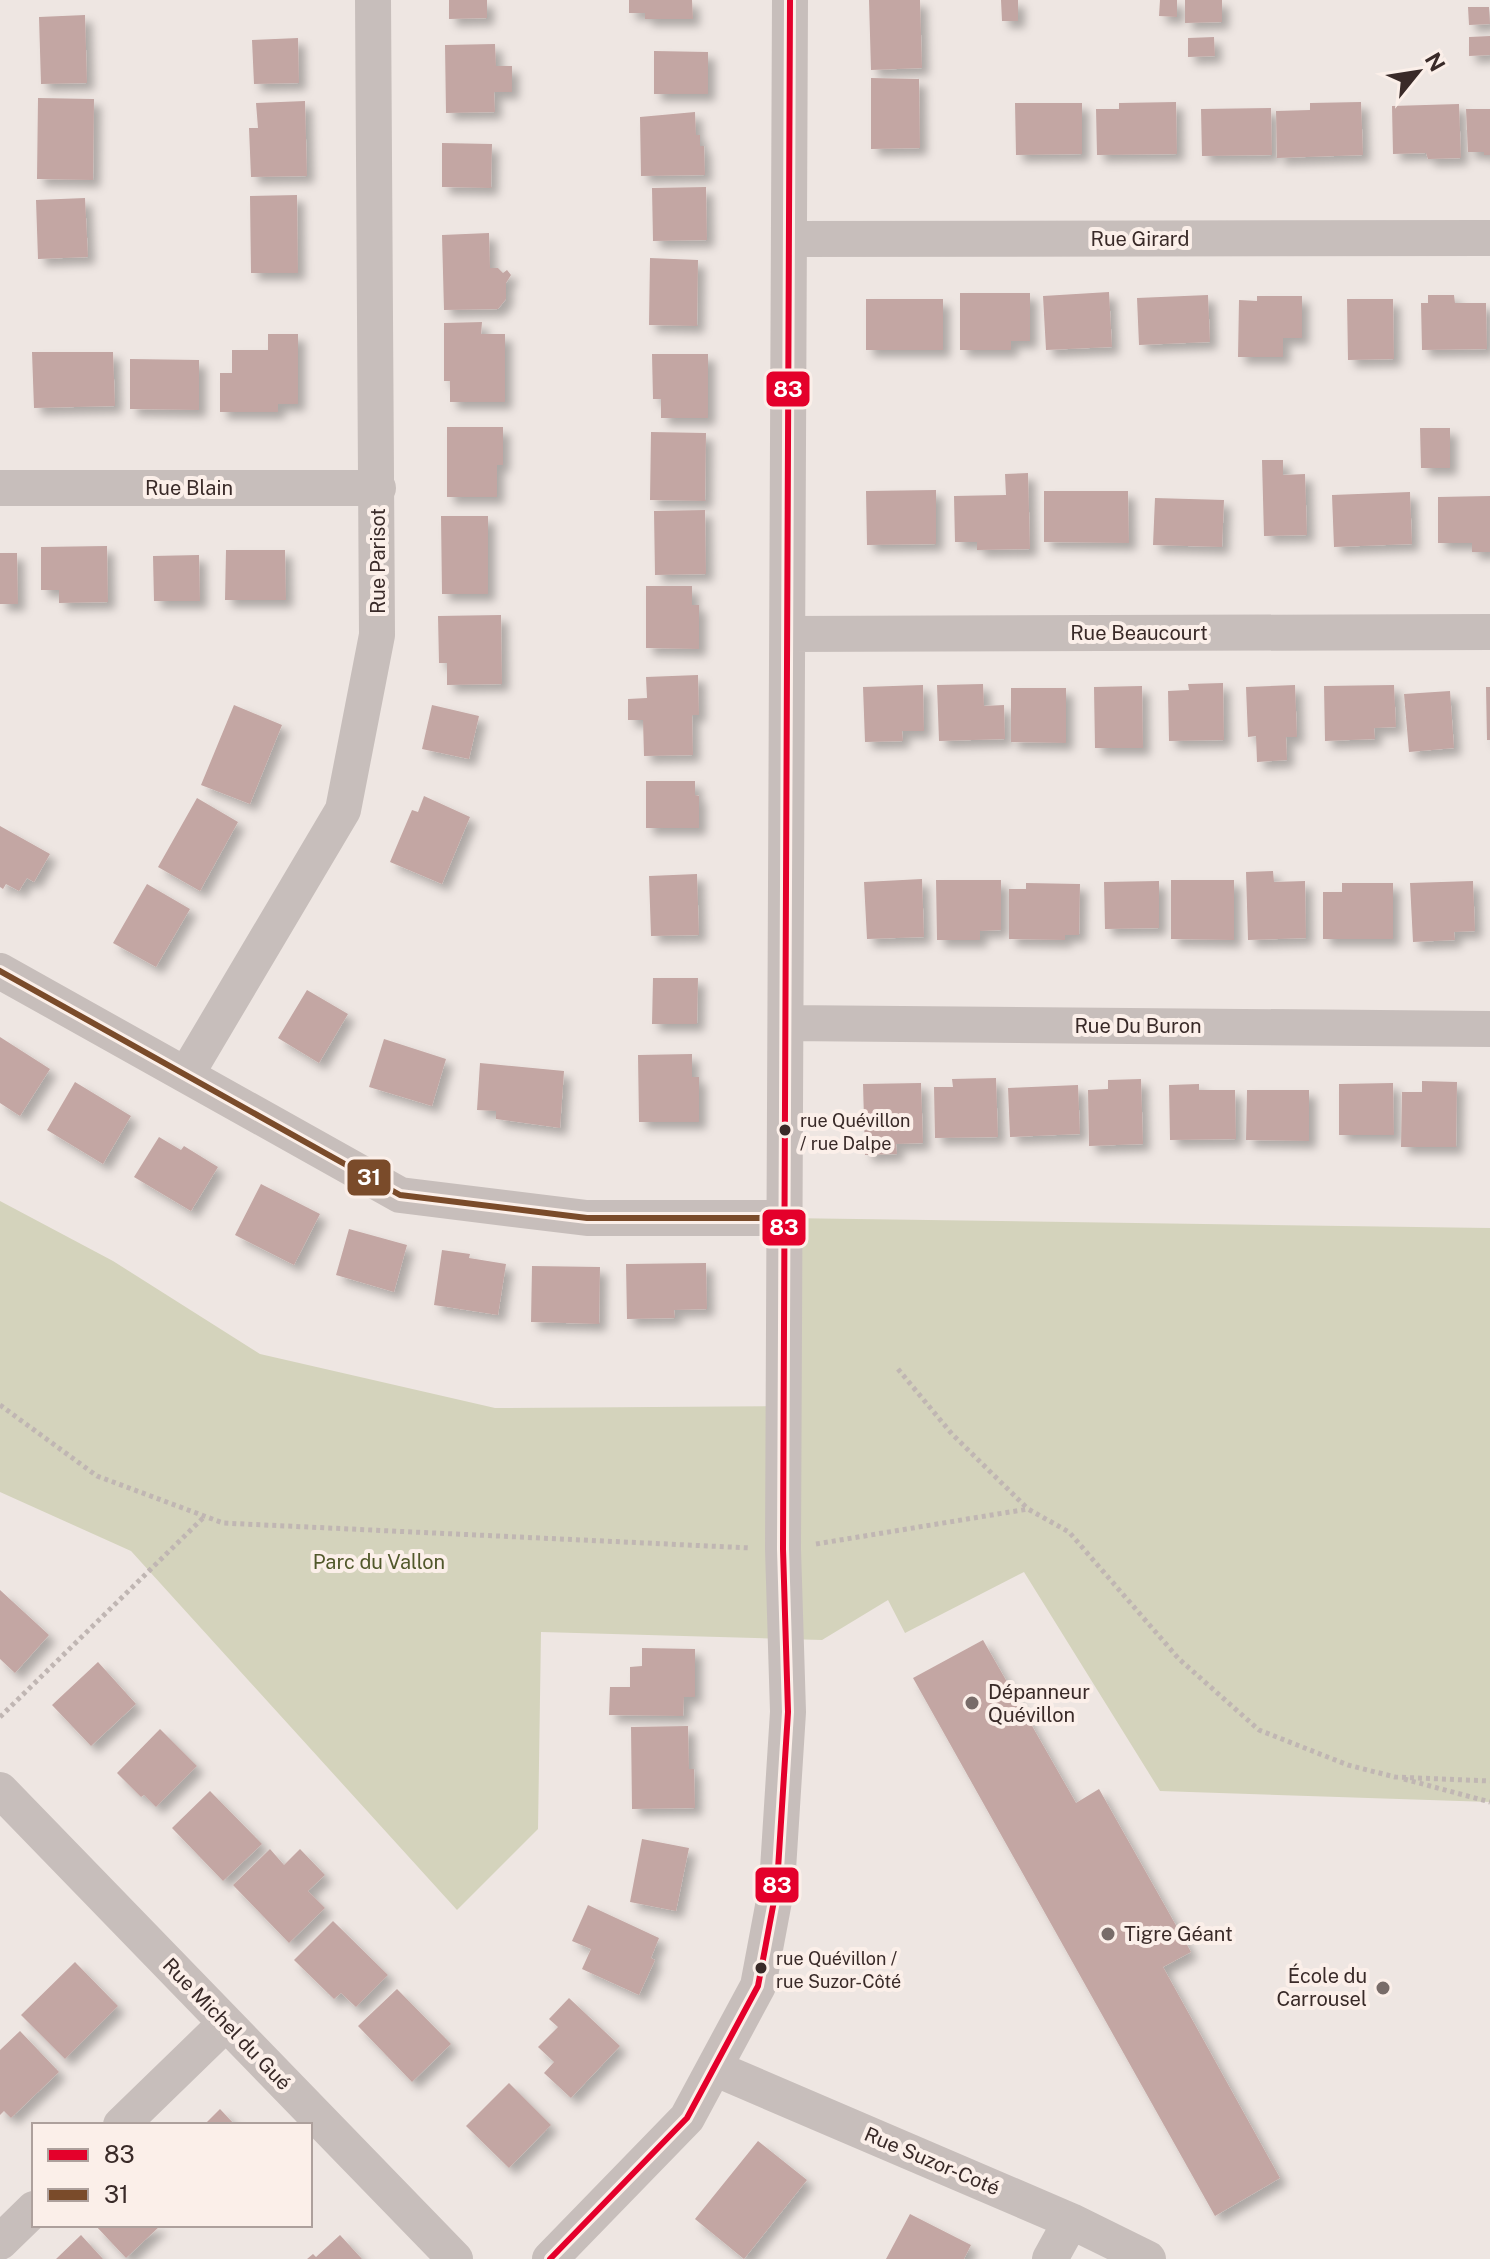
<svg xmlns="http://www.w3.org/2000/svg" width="1490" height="2259" viewBox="0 0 1490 2259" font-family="'Public Sans',sans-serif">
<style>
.green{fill:#d4d3bc}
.building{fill:#c3a6a3;filter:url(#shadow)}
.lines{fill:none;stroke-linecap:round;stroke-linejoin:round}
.path{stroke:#c0b6b3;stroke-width:5;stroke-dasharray:4 4;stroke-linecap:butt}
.minor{stroke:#c7bebb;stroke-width:36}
.bus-1-casing{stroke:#fbefe9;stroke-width:12}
.bus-2-casing{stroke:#fbefe9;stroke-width:12}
.bus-1{stroke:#e4002b;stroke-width:6}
.bus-2{stroke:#7a4b2a;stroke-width:6}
.bus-dot{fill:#392a28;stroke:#fbefe9;stroke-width:3}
.poi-dot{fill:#786c69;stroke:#fbefe9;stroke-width:3}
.labels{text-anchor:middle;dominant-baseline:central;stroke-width:8;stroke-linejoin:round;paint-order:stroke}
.bus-label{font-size:18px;fill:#392a28;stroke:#fbefe9;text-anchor:start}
.street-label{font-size:20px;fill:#392a28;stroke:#fbefe9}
.park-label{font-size:20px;fill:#51582b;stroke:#fbefe9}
.poi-label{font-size:20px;fill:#392a28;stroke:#fbefe9;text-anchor:start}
.line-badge{stroke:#fbefe9;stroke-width:3}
.badge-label{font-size:22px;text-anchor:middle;font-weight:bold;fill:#fff}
</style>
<defs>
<filter id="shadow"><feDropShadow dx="7" dy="7" stdDeviation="4" flood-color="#0004"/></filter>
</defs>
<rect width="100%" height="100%" fill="#eee6e2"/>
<path class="green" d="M0,1201L113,1261L260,1354L495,1408L783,1406L785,1218L1490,1228V1802L1160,1791L1024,1572L905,1633L888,1600L822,1640L541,1632L538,1829L457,1910L131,1551L0,1492Z"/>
<path class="building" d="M449,0H487V18L449,19Z
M629,0H692L693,19H645V13H629Z
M869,0H920L922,68L871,70Z
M1001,0H1018V21H1002Z
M1160,0H1177V17L1159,16Z
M1185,0H1222V22L1185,23Z
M1468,7H1489L1490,24L1469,25Z
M85,15L87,83L41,84L39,17Z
M1490,36V55L1469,56V37Z
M1214,37L1215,56L1188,57V38Z
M298,38L299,83L254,84L252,40Z
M495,44L496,66H512V92H494L495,112L446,113L445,45Z
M654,51L708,52V94H654Z
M871,78L919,79L920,148L871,149Z
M38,98L94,99L93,180L37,179Z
M305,101L307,176L251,177L249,128H258L256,103Z
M1176,102L1177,154L1097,155L1096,109H1119V103Z
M1361,102L1363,155L1277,158L1276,111L1310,110V103Z
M1015,103H1082V154L1016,155Z
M1459,104L1461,158L1428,159L1426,153L1393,154L1392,106Z
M1271,108L1272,155L1202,156L1201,109Z
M1466,109H1490V155H1484V152H1468Z
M695,112L696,135H700V146H704L705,175L641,176L640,117Z
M442,143L492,144L491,188L442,187Z
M706,187L707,240L653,241L652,188Z
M297,195L298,273H251L250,196Z
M85,198L88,257L38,259L36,200Z
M489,233L490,268H498L503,273L507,270L511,275L506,283V299L498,309L444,310L442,235Z
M650,258L698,260L697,326L649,325Z
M1109,292L1112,347L1046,350L1043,296Z
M960,293H1030V341H1011V350H960Z
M1208,295L1210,342L1139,345L1137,298Z
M1428,295H1454L1455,303H1486L1487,349L1422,350L1421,303H1428Z
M1257,296H1302V338H1283V357H1238L1239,300L1257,301Z
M866,299H943V350H866Z
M1347,299H1393L1394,359L1348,360Z
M482,322L481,334H505V402H450V381H444V323Z
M268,334H298V404H278V412H220V373H232V350H268Z
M32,352H113L115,406L34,408Z
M652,354H708V418H661V399H653Z
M130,359L199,360V410L130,409Z
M447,427H503V465H497V497H447Z
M1420,428H1450V468H1421Z
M651,432L706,433L705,501L650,500Z
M1262,460H1283V475L1305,474L1307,535L1264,536Z
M1028,473L1030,549L977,550V542H955L954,496L1006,495L1005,474Z
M936,490V544L867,545L866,491Z
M1044,491H1128L1129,543L1044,542Z
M1410,492L1412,544L1334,547L1332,495Z
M1490,496V552H1472V543H1438V497Z
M1155,498L1224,500L1222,547L1153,545Z
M705,510L706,574L655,575L654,511Z
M441,516H488V594H442Z
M107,546L108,602L59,603V590H41V547Z
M226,550H285L286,600H225Z
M0,553H17L18,604H0Z
M199,555L200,601H154L153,556Z
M646,586H692V605H699V649L646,648Z
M501,615L502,684L447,685V663H439L438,616Z
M698,675L699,715H692L693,755L644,756L643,720H628V699L647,698L646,677Z
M1223,683L1224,740L1169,741L1168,691L1189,690L1188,684Z
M983,684L984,706L1004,705L1005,739L939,741L937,685Z
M923,685L924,731H902L903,741L865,742L863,687Z
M1295,685L1297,737H1286L1287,760L1257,762L1256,736L1248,737L1246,687Z
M1394,685L1396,727L1374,728L1375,739L1325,741L1324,686Z
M1142,686L1143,748H1095L1094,687Z
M1486,687H1490V740H1487Z
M1011,688H1066V743L1011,742Z
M1450,691L1454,748L1409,752L1404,694Z
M234,705L282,725L250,804L201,785Z
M432,705L479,716L469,759L422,749Z
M646,781H695V795L699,796V828H646Z
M424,796L470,817L442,884L390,862L412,810L418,812Z
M197,798L238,822L200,891L158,867Z
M0,826L50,854L34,882L27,878L19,891L6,884L3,889L0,887Z
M1273,871L1274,882L1305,881L1306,938L1248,940L1246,872Z
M697,874L699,935L651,936L649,876Z
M922,879L924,937L867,939L864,882Z
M936,880H1001V930L980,931V940H937Z
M1171,880H1234V940L1171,939Z
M1159,881V928L1105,929L1104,882Z
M1473,881L1475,931L1454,932L1455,940L1413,942L1410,883Z
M1026,883L1080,884L1079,935H1065V940L1009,939V889H1026Z
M1342,883H1393V939H1323V892H1342Z
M147,884L190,909L156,967L113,943Z
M653,978H698L697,1024H652Z
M307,990L348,1014L319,1063L278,1038Z
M0,1037L50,1069L20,1116L0,1103Z
M384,1039L446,1059L432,1106L369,1087Z
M692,1054V1077H699V1122H639L638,1055Z
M480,1063L564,1071L560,1128L496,1119V1111L477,1110Z
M996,1078L998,1137L935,1138L934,1087H953L952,1079Z
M1141,1079L1143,1144L1089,1146L1088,1090L1108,1089V1080Z
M1422,1081L1457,1082L1456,1147H1401L1402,1092H1422Z
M75,1082L131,1116L103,1164L47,1130Z
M921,1083L923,1143L896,1144L897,1154L865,1155L863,1084Z
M1393,1083L1394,1135H1339V1084Z
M1199,1084V1090H1235L1236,1139L1170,1140L1169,1085Z
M1078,1085L1080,1134L1010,1137L1008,1088Z
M1247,1090H1309V1141L1246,1140Z
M159,1137L181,1150L184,1146L218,1167L191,1211L134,1177Z
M261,1184L320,1214L294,1265L235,1235Z
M349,1229L407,1245L394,1292L336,1275Z
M442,1250L470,1254L469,1258L506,1264L498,1315L434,1305Z
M706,1263L707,1309L674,1310L675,1318L627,1319L626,1264Z
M532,1266L600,1267L599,1324L531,1322Z
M0,1590L49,1635L15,1673L0,1659Z
M983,1640L1076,1803L1099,1789L1191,1952L1163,1967L1280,2178L1215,2216L913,1678Z
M642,1648L695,1649V1697H684L683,1716L609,1715L610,1687H630V1667L642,1666Z
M98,1662L136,1704L91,1746L52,1705Z
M688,1726L689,1769H694L695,1808L632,1809L631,1727Z
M160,1729L197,1766L156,1807L144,1795L141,1797L117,1773Z
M210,1791L262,1844L223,1881L172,1828Z
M642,1839L689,1848L676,1911L630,1902Z
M270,1849L284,1865L300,1849L325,1875L308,1891L325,1908L289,1943L233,1885Z
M588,1905L659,1938L651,1958L655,1960L639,1995L582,1969L591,1949L572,1941Z
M333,1921L388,1975L356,2007L341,1993L334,1999L294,1960Z
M75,1962L118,2006L65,2059L21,2015Z
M397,1989L451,2044L412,2082L358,2026Z
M569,1998L620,2046L571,2098L544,2073L554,2062L538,2047L558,2027L549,2019Z
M20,2031L59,2072L11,2118L4,2111L0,2115V2050Z
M509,2083L551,2125L509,2168L466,2126Z
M220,2109L235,2125H204Z
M758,2141L807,2180L744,2259L695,2219Z
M910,2214L971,2245L964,2259H886Z
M95,2225H161L126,2258Z
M81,2235L103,2259H56Z
M340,2235L362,2259H307L313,2254L316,2257Z"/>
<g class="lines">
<path class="path" d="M898,1369L952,1434L1027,1508
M0,1405L97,1476L223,1523L751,1548
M816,1544L1028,1509L1069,1532L1179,1659L1259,1730L1348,1765L1395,1777L1490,1781
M0,1717L205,1516
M1404,1779L1490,1802"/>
<path class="minor" d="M790,239L1490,238
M0,488H378
M788,634L1490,632
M0,971L400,1195L587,1218H785
M786,1023L1490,1029
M186,1075L343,810L377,635L373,0
M0,1790L455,2259
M714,2068L1071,2221L1148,2259
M121,2125L226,2023
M0,2242L34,2209
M550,2259L687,2118L758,1986L777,1885L788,1712L783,1549L790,0
M1050,2259L1071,2221"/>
<defs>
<path id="bus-1" d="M550,2259L687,2118L758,1986L777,1885L788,1712L783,1549L790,0"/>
<path id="bus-2" d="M0,971L400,1195L587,1218H785"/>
</defs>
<use href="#bus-1" class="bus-1-casing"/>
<use href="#bus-2" class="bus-2-casing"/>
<use href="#bus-1" class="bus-1"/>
<use href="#bus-2" class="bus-2"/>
</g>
<g class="bus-dot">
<circle cx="785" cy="1130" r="7"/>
<circle cx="761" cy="1968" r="7"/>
</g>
<g class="poi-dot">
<circle cx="972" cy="1703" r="8"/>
<circle cx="1108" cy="1934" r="8"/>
<circle cx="1383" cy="1988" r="8"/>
</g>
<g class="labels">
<g class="bus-label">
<text x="800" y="1120">rue Quévillon<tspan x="800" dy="23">/ rue Dalpe</tspan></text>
<text x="776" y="1958">rue Quévillon /<tspan x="776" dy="23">rue Suzor-Côté</tspan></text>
</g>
<g class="street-label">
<text x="1140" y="239">Rue Girard</text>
<text x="189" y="488">Rue Blain</text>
<text transform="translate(378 561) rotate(-90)">Rue Parisot</text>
<text x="1139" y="633">Rue Beaucourt</text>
<text x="1138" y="1026">Rue Du Buron</text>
<text transform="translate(227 2024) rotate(46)">Rue Michel du Gué</text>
<text transform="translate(932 2161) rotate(23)">Rue Suzor-Coté</text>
</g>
<g class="park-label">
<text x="379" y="1562">Parc du Vallon</text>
</g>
<g class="poi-label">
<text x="988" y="1692">Dépanneur<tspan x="988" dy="23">Quévillon</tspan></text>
<text x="1124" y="1934">Tigre Géant</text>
<text x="1367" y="1976" text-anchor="end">École du<tspan x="1367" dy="23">Carrousel</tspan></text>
</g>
</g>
<g class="line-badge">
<rect x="765" y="370" width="46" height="38" rx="8" fill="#e4002b"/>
<rect x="346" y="1158" width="46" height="39" rx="8" fill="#7a4b2a"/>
<rect x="761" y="1208" width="46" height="39" rx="8" fill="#e4002b"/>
<rect x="754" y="1866" width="46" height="38" rx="8" fill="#e4002b"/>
</g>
<g class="badge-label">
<text x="788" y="397">83</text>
<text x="369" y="1185">31</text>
<text x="784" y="1235">83</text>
<text x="777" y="1893">83</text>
</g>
<rect x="32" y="2123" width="280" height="104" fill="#fbefe9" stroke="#ada09c" stroke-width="2"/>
<rect x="48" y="2149" width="40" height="12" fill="#e4002b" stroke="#ada09c" stroke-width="2"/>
<text x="104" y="2163" font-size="24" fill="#392a28">83</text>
<rect x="48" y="2189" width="40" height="12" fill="#7a4b2a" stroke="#ada09c" stroke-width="2"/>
<text x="104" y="2203" font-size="24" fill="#392a28">31</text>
<g transform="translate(1418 72) rotate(60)" stroke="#fbefe9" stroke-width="6" paint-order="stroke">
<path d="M0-6L14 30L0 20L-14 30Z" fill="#392a28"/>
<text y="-12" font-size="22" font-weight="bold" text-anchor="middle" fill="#392a28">N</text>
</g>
</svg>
